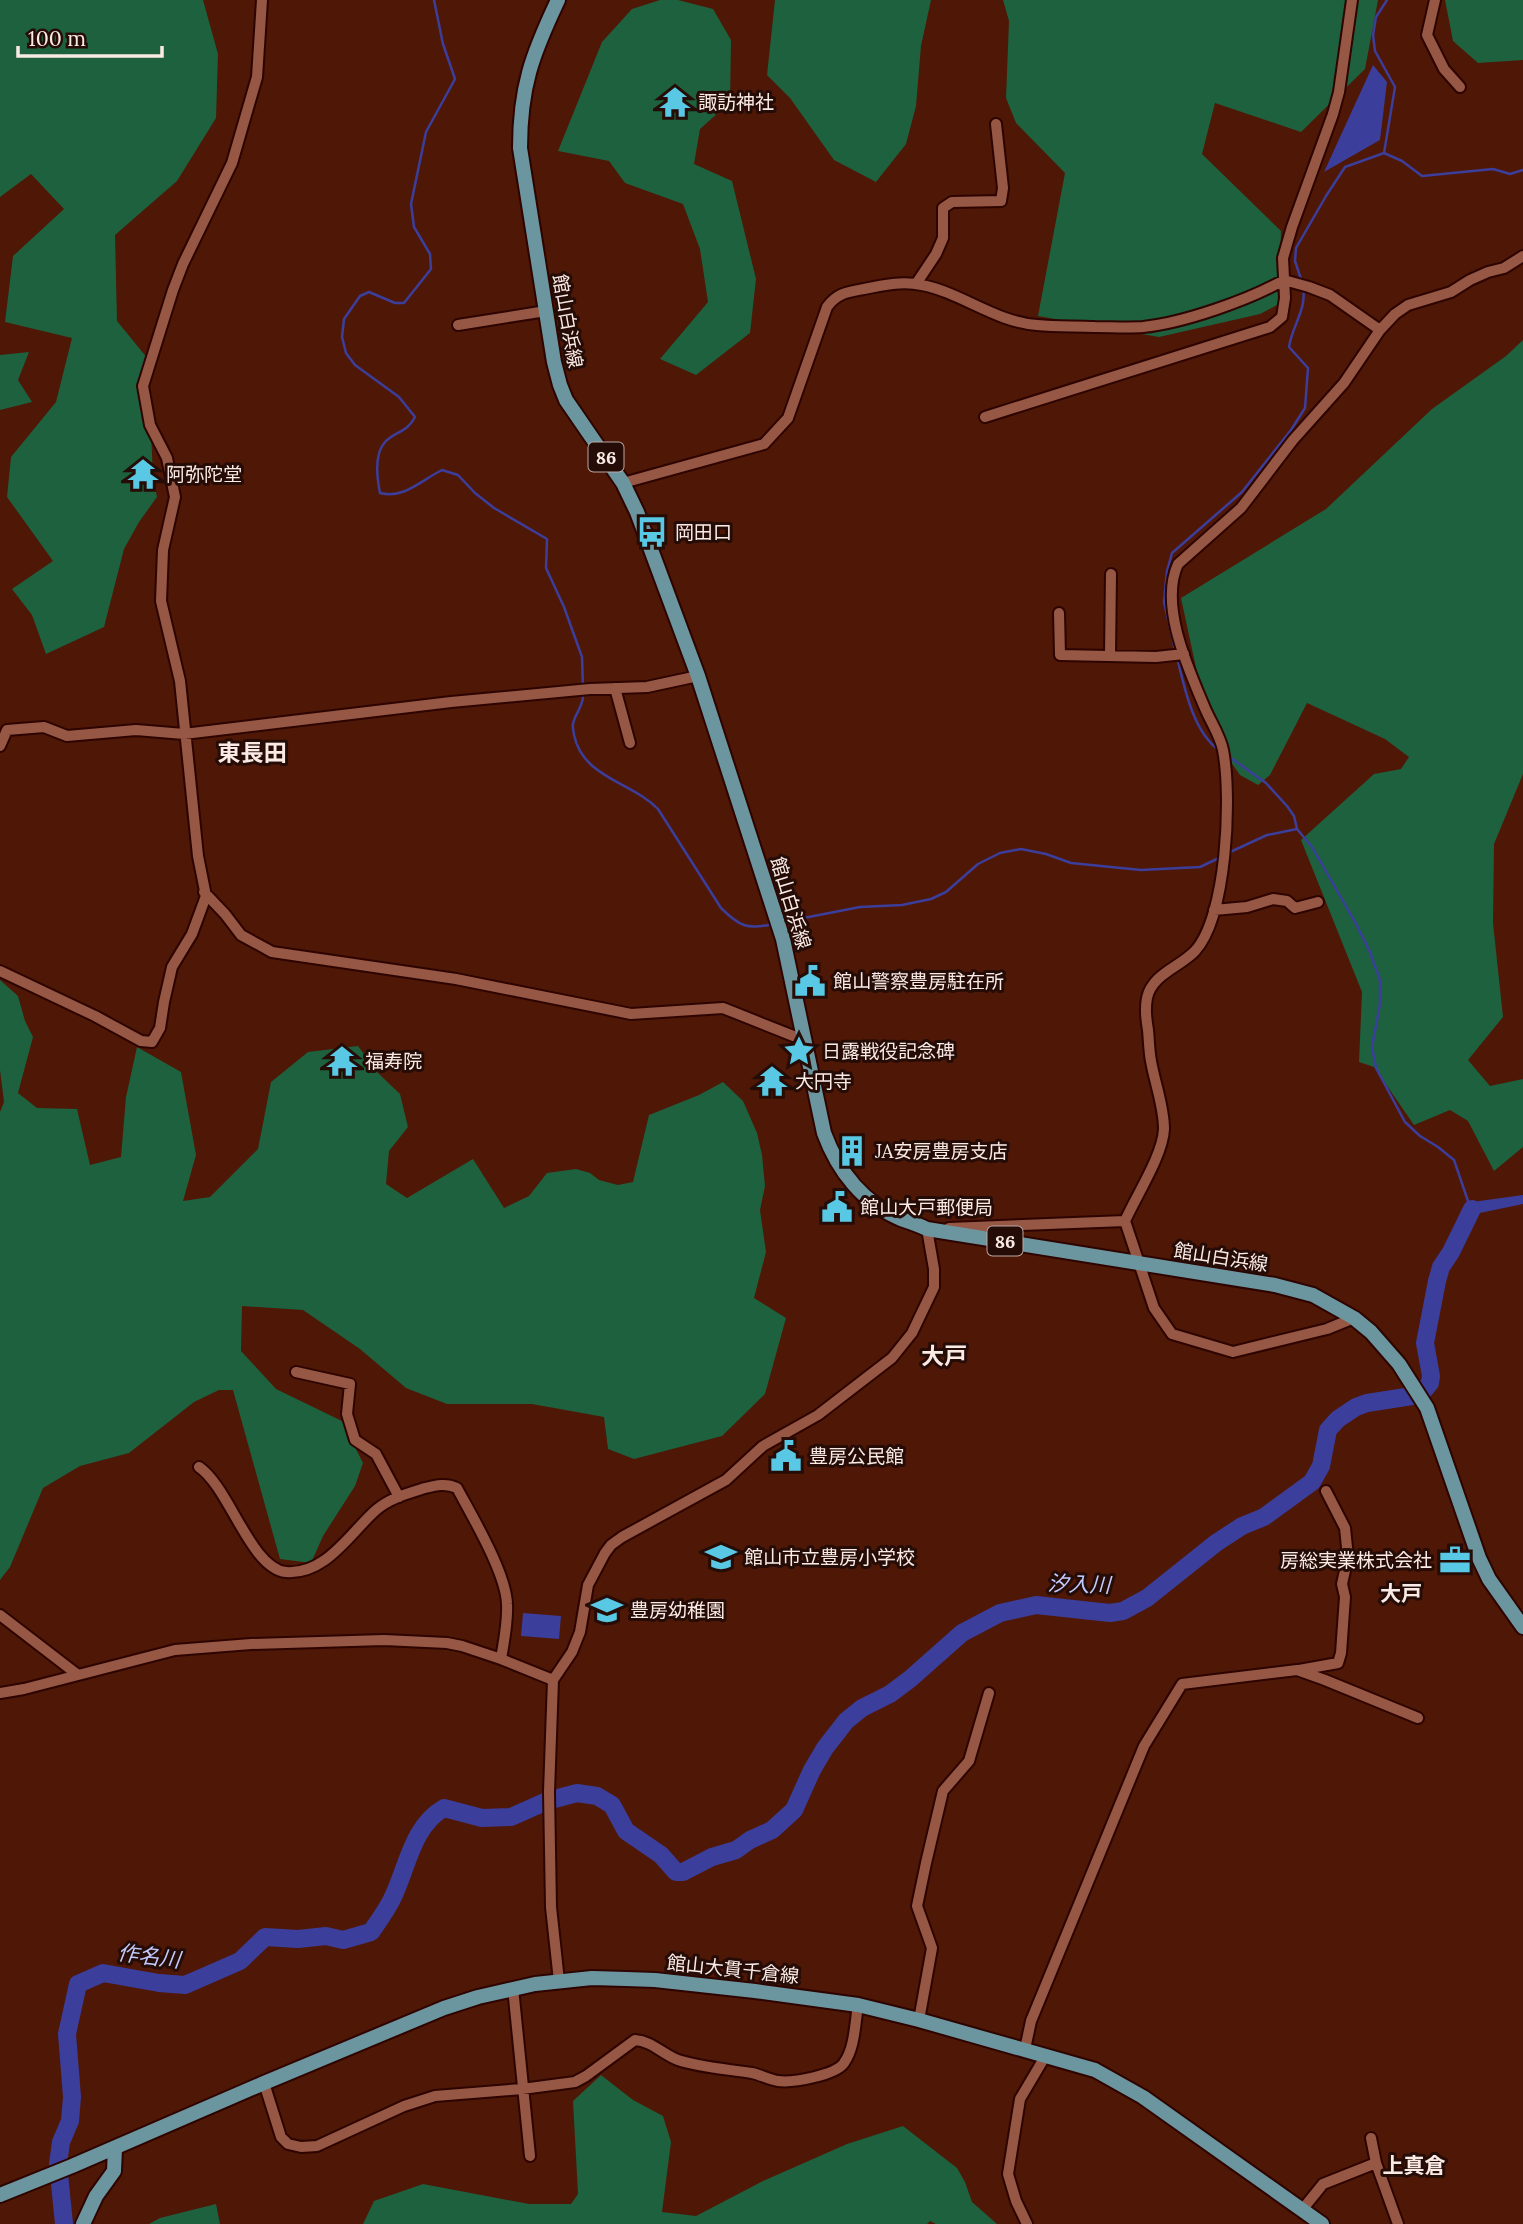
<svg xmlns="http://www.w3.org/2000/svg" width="1523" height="2224" viewBox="0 0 1523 2224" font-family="Lora,'Noto Sans JP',serif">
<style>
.forest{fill:#1d613e}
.water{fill:#3b3e9b}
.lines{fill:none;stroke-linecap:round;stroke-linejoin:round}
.stream{stroke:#3b3e9b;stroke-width:2.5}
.river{stroke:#3b3e9b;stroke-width:18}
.minor-casing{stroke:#2d0400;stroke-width:14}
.major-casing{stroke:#2d0400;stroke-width:18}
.minor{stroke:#965745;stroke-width:10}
.major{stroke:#6c969f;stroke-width:14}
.labels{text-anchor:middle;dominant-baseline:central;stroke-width:6;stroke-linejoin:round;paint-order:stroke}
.shield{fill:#250c06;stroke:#baa7a3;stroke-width:2}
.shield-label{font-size:18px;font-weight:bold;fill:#faeae6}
.poi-label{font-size:19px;fill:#faeae6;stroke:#250c06;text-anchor:start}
.street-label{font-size:19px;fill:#faeae6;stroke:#250c06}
.water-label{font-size:21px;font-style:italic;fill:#c2cbfe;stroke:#250c06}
.neighbourhood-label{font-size:21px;font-weight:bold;fill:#faeae6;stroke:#250c06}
.quarter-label{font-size:23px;font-weight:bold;fill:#faeae6;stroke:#250c06}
</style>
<rect width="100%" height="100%" fill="#4f1706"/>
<path class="forest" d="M0,0H203L218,54L216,118L177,181L115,235L117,321L148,359L153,478L157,497L139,522L124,549L104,627L46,654L32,615L12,589L53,561L7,497L11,457L56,402L72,338L5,322L13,256L64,209L31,174L0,197Z
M660,0H678L713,9L731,40L730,102L700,129L694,164L732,181L756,279L750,333L696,375L660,359L708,302L700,249L683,204L625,183L609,161L558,151L602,42L632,9Z
M775,0H931L921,46L916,106L906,144L876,182L834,160L790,98L767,75Z
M1003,0H1378L1365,69L1301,132L1215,103L1202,154L1281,231L1279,304L1260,314L1159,337L1038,316L1065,173L1016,123L1006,98L1009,21Z
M1445,0H1523V60L1478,63L1453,41Z
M1523,340V774L1494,844L1493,923L1503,1017L1468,1060L1490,1086L1523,1079V1147L1494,1171L1468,1121L1450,1110L1414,1125L1374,1067L1359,1062L1362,992L1301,840L1374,774L1401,769L1409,757L1385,739L1307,703L1270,775L1258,785L1240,775L1210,733L1181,598L1326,509L1432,409L1506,356Z
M29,352L18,380L32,402L0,410V355Z
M0,980L18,996L25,1021L33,1037L18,1093L37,1108L77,1109L90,1165L121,1157L126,1097L137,1047L181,1072L196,1155L183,1201L210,1197L258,1149L271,1082L308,1052L358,1046L378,1073L400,1094L408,1127L389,1151L386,1184L407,1198L473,1159L504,1208L529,1196L547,1173L576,1169L590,1173L599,1180L618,1185L633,1182L649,1115L699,1095L723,1082L743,1101L757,1133L762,1155L765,1186L760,1210L766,1252L754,1298L786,1318L765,1394L722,1436L634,1459L608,1449L604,1417L532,1404H447L406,1388L360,1349L303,1310L242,1306L241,1351L276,1389L342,1421L363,1463L355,1486L323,1536L311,1563L280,1559L233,1390H219L194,1402L129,1453L80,1466L43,1488L10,1567L0,1580V1112L4,1102L0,1070Z
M601,2075L633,2100L663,2116L671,2142L662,2212L696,2216L763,2181L847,2144L903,2126L957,2168L965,2182L972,2202L997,2224H936L930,2221L927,2224H363L374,2201L423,2184L529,2204H571L578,2194L573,2101Z
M216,2204L220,2224H149L160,2218Z"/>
<path class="water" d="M1373,65L1387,82L1380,140L1324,172Z
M1523,1195V1204L1475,1214L1461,1229L1462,1220L1472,1202Z
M523,1613L561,1616L559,1639L521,1636Z
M65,2178L69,2206L68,2222V2224H58L60,2206L56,2182Z"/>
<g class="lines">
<path class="stream" d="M434,0L443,44L455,79L426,132L411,204L414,227L430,254L431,269L404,303H395L369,292L360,296L344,319L342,337L346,353L355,365L399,397L415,417C407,433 395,431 385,442C374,454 377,478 380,493C404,499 420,481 442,470L458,475L475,493L494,508L547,539L546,568L564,607L582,657L583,687
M1384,153L1395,87L1375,51L1373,35L1376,17L1387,0
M1302,282L1295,261L1296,248L1326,196L1345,167L1384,153L1402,161L1422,176L1493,169L1510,174L1523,170
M1175,650L1164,602L1167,571L1172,553L1242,492L1291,430L1305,408L1308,368L1289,347C1292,326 1307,309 1303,288
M1177,657C1184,686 1193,732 1219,750
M583,694C584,706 575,713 573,724C572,727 574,732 574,735C583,778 632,782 658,809L721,908C739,926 747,930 773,924
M1228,756L1266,783L1287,806L1294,816L1297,829L1312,847L1355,922L1369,950L1380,980V1004L1372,1047L1376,1068L1405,1122L1420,1136L1438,1147L1454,1160L1470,1207
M1228,853L1267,835L1297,829
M783,922L860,907L902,905L931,899L946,892L978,864L1000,853L1021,849L1046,854L1071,863L1141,870L1200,867L1219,858"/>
<path class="river" d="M64,2224L58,2164L61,2142L70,2121L72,2097L67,2034L78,1984L103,1973L159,1983L185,1985L240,1961L265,1937L298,1939L326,1936L343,1940L371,1932C378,1922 386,1911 392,1899C407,1869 412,1826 444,1808L482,1818L511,1817L547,1801L577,1793L597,1796L612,1805L626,1831L661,1855L676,1872H683L712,1857L736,1850L750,1840L772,1830L794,1810L812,1770L825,1748L846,1721L862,1708L890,1694L910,1679L962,1633L1000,1613L1036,1605L1110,1613L1123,1611L1147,1598L1216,1543L1242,1526L1264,1517L1312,1482L1321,1466L1328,1430L1338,1419L1356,1407L1367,1403L1412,1396L1425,1389L1430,1383L1431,1376L1425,1343L1437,1281L1441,1267L1451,1252L1472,1209"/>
<defs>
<path id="minor" d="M1435,0L1427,35L1444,69L1460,87
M916,284L936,254L943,238V208L952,202L1001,201L1003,188L996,124
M458,325L546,311
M985,417L1270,327L1282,317L1285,298L1283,258L1292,227L1333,114L1339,92L1352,0
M623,483L764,444L788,418L827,307C837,293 848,292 864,289C883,285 902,281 922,285C962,293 995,322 1037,325C1056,327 1076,326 1095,327C1111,327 1128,328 1143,327C1183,323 1249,300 1284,280L1309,287L1330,295L1380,330
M1059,613L1060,655L1156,657L1184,654
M1110,655L1111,574
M615,688L630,743
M0,746L7,730L44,727L67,736L136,730L184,734L451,702L590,689L647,687L698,676
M204,892L225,914L241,935L272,952L456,979L631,1014L723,1008L806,1041
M1214,910L1247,907L1273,899L1287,901L1295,908L1318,902
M0,971L95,1016L141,1041L152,1042L160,1028L164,1002L172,967L192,934L206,896L198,856L180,681L161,601L163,550L175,497L167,458L150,425L143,386L173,290L183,264L232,163L257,77L262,0
M949,1228L1125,1221
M1354,1318L1327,1329L1233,1352L1172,1334L1154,1308L1125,1221C1136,1196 1163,1155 1164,1129C1164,1106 1155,1084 1151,1061C1149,1051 1149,1040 1148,1030C1146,1019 1145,1008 1147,998C1152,974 1180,967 1195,951C1227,916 1232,796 1223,750C1220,735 1210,721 1204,706C1188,668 1159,605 1178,564L1241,508L1293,440L1344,383L1380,330L1395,314L1408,305L1451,292L1470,280L1488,272L1504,268L1523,256
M296,1372L350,1384L347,1414L355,1440L376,1454L399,1497
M199,1467C229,1487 251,1569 286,1572C326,1575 350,1533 376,1510C390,1498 409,1493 425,1488C437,1485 446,1483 457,1488C472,1516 506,1573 507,1604C508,1622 504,1641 501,1659
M0,1615L78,1675
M1299,1670L1338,1663L1341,1653L1345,1597L1342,1584L1348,1557L1345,1528L1326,1491
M0,1693L24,1689L175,1650L251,1644L384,1640L447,1643L462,1646L501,1659L553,1680
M559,1981L551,1907L549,1792L553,1680L572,1652L580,1632L588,1585L605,1553L611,1545L622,1537L726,1480L763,1446L818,1415L892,1358L912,1333L934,1287V1269L927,1229H933
M513,1988L530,2156
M919,2020L932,1948L917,1906L926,1863L943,1791L969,1761L989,1693
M1025,2049L1031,2021L1144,1746L1182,1684L1297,1670L1325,1680L1418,1718
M264,2083L281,2137L288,2144L301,2147L317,2146L404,2106L435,2096L522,2089L575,2082L586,2076L635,2040C652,2041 662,2054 678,2060C702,2068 728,2069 752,2073C761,2075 770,2080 778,2081C793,2083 836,2075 844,2063C855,2048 855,2023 858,2005
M1371,2138L1376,2163L1398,2224
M1302,2210L1323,2184L1376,2163
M1027,2224L1016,2201L1008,2174L1020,2099L1046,2055"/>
<path id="major" d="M558,0C532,55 520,87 520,148L554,362L560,385L566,400L623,483L637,512L698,676L783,939L824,1133C838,1171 863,1203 901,1219C910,1222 919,1225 927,1229L1275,1285L1313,1295L1354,1318L1371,1332L1399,1364L1427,1408L1479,1558L1489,1579L1523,1627
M0,2195L72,2166L264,2083L444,2008L478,1997L535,1984L592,1978L626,1979L655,1980L755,1991L858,2005L919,2020L1095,2070L1143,2097L1322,2224
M83,2224L96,2196L114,2171L115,2148"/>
</defs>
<use href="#minor" class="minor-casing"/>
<use href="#major" class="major-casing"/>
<use href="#minor" class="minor"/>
<use href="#major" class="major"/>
</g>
<defs>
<symbol id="temple-bare" viewBox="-9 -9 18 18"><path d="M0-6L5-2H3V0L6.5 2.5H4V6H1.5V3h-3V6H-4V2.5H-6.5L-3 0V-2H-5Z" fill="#59c8e4" stroke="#250c06" stroke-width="2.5" paint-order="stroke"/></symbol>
<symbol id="bus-bare" viewBox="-9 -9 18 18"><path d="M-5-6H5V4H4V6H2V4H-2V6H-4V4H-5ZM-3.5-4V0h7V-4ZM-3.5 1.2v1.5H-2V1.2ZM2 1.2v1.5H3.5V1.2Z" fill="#59c8e4" stroke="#250c06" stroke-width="2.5" paint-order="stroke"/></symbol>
<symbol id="civic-bare" viewBox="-9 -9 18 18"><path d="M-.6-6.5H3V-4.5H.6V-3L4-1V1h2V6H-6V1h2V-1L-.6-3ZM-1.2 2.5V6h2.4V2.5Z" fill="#59c8e4" stroke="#250c06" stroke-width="2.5" paint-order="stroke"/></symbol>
<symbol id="sight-bare" viewBox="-9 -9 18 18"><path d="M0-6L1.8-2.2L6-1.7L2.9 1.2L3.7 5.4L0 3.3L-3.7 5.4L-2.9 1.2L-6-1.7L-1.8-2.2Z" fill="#59c8e4" stroke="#250c06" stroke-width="2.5" paint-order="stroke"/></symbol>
<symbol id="building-bare" viewBox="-9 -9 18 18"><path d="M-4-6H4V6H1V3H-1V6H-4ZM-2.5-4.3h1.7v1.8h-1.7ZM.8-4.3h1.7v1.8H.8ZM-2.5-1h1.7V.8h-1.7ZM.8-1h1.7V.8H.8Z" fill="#59c8e4" stroke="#250c06" stroke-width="2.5" paint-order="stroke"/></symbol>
<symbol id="school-bare" viewBox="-9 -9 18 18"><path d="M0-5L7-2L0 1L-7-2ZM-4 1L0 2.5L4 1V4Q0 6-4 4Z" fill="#59c8e4" stroke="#250c06" stroke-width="2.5" paint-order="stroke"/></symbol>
<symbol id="office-bare" viewBox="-9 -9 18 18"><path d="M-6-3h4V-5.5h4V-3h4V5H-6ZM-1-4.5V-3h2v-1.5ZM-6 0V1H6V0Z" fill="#59c8e4" stroke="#250c06" stroke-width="2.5" paint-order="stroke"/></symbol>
</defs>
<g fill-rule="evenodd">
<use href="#temple-bare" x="653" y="80" width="44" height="44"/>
<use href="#temple-bare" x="121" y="452" width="44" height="44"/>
<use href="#bus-bare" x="630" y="510" width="44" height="44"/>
<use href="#civic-bare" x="788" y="959" width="44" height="44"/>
<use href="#sight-bare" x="777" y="1029" width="44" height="44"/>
<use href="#temple-bare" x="320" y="1039" width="44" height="44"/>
<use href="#temple-bare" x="750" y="1059" width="44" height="44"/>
<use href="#building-bare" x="830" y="1129" width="44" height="44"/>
<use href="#civic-bare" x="815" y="1185" width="44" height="44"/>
<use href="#civic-bare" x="764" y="1434" width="44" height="44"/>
<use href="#school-bare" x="699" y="1535" width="44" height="44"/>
<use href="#office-bare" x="1433" y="1538" width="44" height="44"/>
<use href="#school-bare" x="585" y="1588" width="44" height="44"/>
</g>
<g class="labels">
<g class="shield">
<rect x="588.5" y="442.5" width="35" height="29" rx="5"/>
<rect x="987.5" y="1226.5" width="35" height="29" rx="5"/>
</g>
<g class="shield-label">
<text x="606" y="457">86</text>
<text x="1005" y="1241">86</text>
</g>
<g class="poi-label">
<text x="698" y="102">諏訪神社</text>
<text x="166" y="474">阿弥陀堂</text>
<text x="675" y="532">岡田口</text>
<text x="833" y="981">館山警察豊房駐在所</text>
<text x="822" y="1051">日露戦役記念碑</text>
<text x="365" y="1061">福寿院</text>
<text x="795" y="1081">大円寺</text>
<text x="875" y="1151">JA安房豊房支店</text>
<text x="860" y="1207">館山大戸郵便局</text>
<text x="809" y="1456">豊房公民館</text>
<text x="744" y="1557">館山市立豊房小学校</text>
<text x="1432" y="1560" text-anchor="end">房総実業株式会社</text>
<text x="630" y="1610">豊房幼稚園</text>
</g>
<g class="street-label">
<text transform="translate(568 321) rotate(80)">館山白浜線</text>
<text transform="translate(791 903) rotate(73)">館山白浜線</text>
<text transform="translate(1221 1257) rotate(9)">館山白浜線</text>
<text transform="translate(733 1969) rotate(6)">館山大貫千倉線</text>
</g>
<g class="water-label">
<text transform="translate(1079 1584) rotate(2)">汐入川</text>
<text transform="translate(149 1956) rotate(7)">作名川</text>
</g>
<g class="neighbourhood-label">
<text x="1401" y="1593">大戸</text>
<text x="1414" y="2165">上真倉</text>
</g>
<g class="quarter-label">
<text x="252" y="752">東長田</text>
<text x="944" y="1355">大戸</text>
</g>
</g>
<path d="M18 46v10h144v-10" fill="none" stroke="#faeae6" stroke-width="3.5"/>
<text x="28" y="46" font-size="21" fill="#faeae6" stroke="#250c06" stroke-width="5" paint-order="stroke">100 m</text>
</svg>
